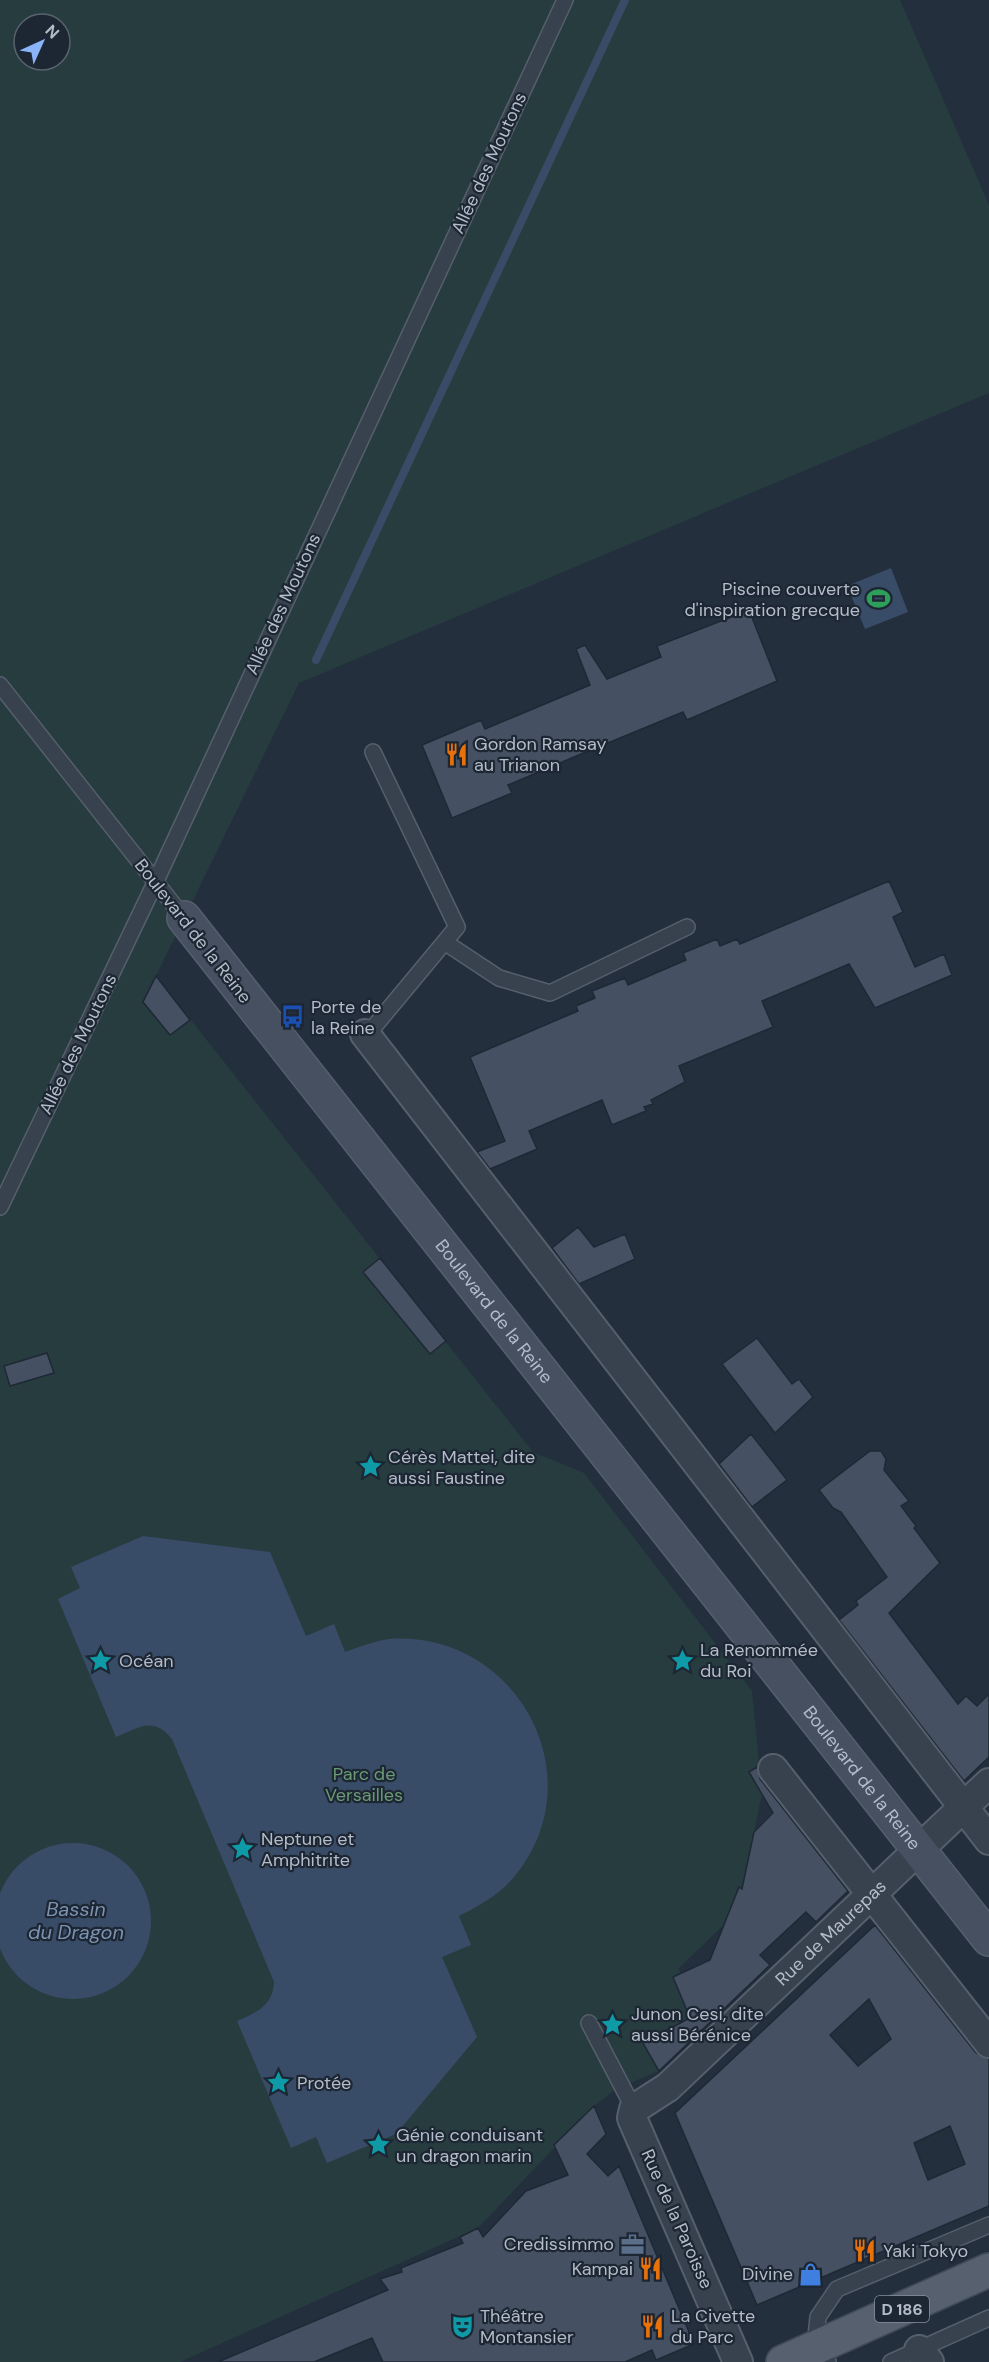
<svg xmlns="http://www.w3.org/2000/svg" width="989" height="2362" viewBox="0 0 989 2362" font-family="'DM Sans',sans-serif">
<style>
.green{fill:#263c3f;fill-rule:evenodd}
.water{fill:#394c67}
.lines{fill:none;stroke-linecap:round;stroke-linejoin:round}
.stream{stroke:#394c67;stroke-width:8}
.building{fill:#455162;stroke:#1f2835;stroke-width:1.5;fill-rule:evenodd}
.lane-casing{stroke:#565f6c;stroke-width:18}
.street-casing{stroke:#565f6c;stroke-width:32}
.secondary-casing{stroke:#565f6c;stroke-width:36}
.primary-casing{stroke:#414a57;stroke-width:36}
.lane{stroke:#38414e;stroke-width:15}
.street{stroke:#38414e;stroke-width:28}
.secondary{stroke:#465061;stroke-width:33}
.primary{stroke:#56606e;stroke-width:33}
.labels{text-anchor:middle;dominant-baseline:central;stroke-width:4.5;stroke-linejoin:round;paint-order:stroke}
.shield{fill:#1d2633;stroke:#878f9c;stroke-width:1.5}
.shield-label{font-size:16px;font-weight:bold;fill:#b4bcc9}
.street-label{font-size:18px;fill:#b4bcc9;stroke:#1d2633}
.poi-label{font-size:18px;fill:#b4bcc9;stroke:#1d2633;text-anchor:start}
.park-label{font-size:18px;fill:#6b9a76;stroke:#1d2633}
.water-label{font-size:20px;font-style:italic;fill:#7c92b1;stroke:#1d2633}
</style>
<rect width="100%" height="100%" fill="#242f3e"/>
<path class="green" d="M0,0H900L989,205V393L299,683L156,976L533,1452L584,1473L752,1691L762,1794L740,1897L732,1917L679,1968L690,2018L643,2043L659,2071L616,2089L594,2106L478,2228L180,2362H0ZM24,24H60V60H24Z"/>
<path class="water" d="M891,568L908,612L865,629L847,586Z
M143,1536L270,1552L306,1636L334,1624L345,1652C359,1647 374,1641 389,1639C516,1630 597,1777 514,1877C499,1895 479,1906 459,1916L471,1945L442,1957L477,2037L396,2134L327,2163L316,2137L291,2148L237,2021C257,2012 273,2006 274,1982L172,1739C154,1716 139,1727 116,1737L58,1599L80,1588L71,1567Z
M-5 1921a78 78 0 1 1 156 0a78 78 0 1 1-156 0Z"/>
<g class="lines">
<path class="stream" d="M316,660L625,0"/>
</g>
<path class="building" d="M749,610L777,681L687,720L683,712L574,757L508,785L512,793L452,818L422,745L481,720L485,729L590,685L576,649L585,645L607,679L661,657L657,646Z
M889,881L903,912L893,917L915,967L944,954L952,975L875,1008L849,964L762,1001L773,1027L679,1066L685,1082L651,1100L653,1104L644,1107L646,1111L612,1125L602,1100L529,1131L537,1149L490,1169L477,1152L505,1141L470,1057L578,1011L576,1006L595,998L592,991L625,978L628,985L686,960L683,953L717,939L720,946L737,939L740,944Z
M156,976L190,1020L170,1035L143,1002Z
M578,1227L594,1247L625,1234L635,1259L579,1284L552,1248Z
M380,1258L446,1341L430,1354L363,1272Z
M757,1338L792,1384L799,1379L813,1397L775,1433L722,1364Z
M47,1353L54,1373L10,1386L4,1366Z
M751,1434L787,1480L752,1507L719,1464Z
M870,1451H881L886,1459L884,1470L909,1501L901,1506L916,1526L914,1528L940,1563L889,1613L958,1704L966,1696L977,1706L989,1694V1757L964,1781L839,1620L858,1605L856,1601L887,1577L841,1512L833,1508L819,1490Z
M757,1767L760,1779L848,1891L816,1922L806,1912L760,1955L770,1965L659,2071L643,2043L690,2018L673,1977L710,1960L739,1887L742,1889L754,1832L773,1813L749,1772Z
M875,1925L976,2053L989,2059V2206L757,2305L675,2113ZM869,1999L891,2039L858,2066L830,2035ZM950,2126L965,2164L928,2180L914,2143Z
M594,2106L606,2134L587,2154L608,2176L619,2166L694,2344L656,2360L652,2350L625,2362H383L372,2338L314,2362H218L388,2290L380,2279L402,2272L401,2268L463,2243L460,2237L478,2228L483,2237L526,2191L568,2175L554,2145Z"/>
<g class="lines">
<defs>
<path id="lane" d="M0,685L184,918
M446,943L499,978L550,993L687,927
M373,1028L457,927L373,752
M0,1207L155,883L565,0
M589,2023L634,2109
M828,2362L815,2347L818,2317L837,2289L989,2225
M891,2362L989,2318"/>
<g id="street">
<path d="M365,1034L989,1840"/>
<path d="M773,1769L989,2043"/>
<path d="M919,2350L929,2362"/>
<path id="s1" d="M738,2362L632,2118L634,2109L668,2087L989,1783"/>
</g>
<g id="secondary">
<path id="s2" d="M184,918L989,1939"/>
</g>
<path id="primary" d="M783,2362L989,2270"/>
</defs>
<use href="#lane" class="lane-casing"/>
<use href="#street" class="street-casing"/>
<use href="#secondary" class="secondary-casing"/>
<use href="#primary" class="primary-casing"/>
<use href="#lane" class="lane"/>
<use href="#street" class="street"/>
<use href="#secondary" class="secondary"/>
<use href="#primary" class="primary"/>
</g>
<defs>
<symbol id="stadium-bare" viewBox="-9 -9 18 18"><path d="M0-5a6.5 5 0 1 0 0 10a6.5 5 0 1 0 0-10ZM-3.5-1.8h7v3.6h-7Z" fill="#2e9e5b" stroke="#1d2633" stroke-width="2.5" paint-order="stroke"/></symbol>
<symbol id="restaurant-bare" viewBox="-9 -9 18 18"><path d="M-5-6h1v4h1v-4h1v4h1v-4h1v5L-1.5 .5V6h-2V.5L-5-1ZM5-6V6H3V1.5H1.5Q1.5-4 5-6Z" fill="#e8710a" stroke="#1d2633" stroke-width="2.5" paint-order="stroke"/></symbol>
<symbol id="bus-bare" viewBox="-9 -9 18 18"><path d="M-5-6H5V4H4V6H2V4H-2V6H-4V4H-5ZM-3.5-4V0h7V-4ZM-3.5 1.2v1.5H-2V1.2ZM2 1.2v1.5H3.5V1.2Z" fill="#1a4fb4" stroke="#1d2633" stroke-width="2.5" paint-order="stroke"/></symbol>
<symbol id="sight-bare" viewBox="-9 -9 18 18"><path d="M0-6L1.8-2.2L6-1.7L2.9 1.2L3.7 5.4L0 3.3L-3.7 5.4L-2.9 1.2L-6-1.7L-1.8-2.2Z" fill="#0f9aa8" stroke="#1d2633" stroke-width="2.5" paint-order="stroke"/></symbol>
<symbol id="office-bare" viewBox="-9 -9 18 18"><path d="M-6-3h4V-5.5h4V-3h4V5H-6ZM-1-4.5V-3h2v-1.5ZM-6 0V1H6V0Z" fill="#5c6f8a" stroke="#1d2633" stroke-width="2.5" paint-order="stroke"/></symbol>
<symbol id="shop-bare" viewBox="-9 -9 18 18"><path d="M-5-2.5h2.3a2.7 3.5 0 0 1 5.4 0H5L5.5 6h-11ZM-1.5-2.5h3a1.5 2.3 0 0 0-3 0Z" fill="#3f7fe0" stroke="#1d2633" stroke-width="2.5" paint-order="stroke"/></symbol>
<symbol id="theatre-bare" viewBox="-9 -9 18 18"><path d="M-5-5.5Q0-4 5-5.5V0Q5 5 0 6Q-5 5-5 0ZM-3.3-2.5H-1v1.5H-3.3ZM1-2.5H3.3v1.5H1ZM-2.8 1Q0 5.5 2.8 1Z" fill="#0f9aa8" stroke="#1d2633" stroke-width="2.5" paint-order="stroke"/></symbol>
</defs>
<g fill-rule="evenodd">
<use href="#stadium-bare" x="862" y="582" width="33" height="33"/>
<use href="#restaurant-bare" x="440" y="738" width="33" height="33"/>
<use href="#bus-bare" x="276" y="1000" width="33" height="33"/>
<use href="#sight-bare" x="354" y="1450" width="33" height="33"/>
<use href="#sight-bare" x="666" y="1644" width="33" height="33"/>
<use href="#sight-bare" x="84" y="1644" width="33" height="33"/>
<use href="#sight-bare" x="226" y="1832" width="33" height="33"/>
<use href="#sight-bare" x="596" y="2008" width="33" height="33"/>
<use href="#sight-bare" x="262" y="2066" width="33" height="33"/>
<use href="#sight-bare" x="362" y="2128" width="33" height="33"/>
<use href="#office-bare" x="616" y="2228" width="33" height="33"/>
<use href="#restaurant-bare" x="848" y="2234" width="33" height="33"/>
<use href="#restaurant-bare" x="634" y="2252" width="33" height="33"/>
<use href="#shop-bare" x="794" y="2258" width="33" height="33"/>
<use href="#theatre-bare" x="446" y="2310" width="33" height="33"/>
<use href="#restaurant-bare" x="636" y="2310" width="33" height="33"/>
</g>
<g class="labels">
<rect class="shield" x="875" y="2296" width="54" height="26" rx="4.5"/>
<g class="shield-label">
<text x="902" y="2309">D 186</text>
</g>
<g class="street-label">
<text transform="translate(489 163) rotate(-65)">Allée des Moutons</text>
<text transform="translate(283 604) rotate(-65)">Allée des Moutons</text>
<text transform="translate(193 931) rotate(52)">Boulevard de la Reine</text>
<text transform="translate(78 1044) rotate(-64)">Allée des Moutons</text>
<text stroke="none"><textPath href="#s2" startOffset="501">Boulevard de la Reine</textPath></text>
<text stroke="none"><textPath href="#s2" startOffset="1095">Boulevard de la Reine</textPath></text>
<text stroke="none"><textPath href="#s1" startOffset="540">Rue de Maurepas</textPath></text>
<text transform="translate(677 2219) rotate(66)">Rue de la Paroisse</text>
</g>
<g class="poi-label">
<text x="860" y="589" text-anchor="end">Piscine couverte<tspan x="860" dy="21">d'inspiration grecque</tspan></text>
<text x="474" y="744">Gordon Ramsay<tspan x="474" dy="21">au Trianon</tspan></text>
<text x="311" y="1007">Porte de<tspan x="311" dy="21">la Reine</tspan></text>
<text x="388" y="1457">Cérès Mattei, dite<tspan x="388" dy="21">aussi Faustine</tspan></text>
<text x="700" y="1650">La Renommée<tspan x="700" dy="21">du Roi</tspan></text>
<text x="119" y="1661">Océan</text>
<text x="261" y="1839">Neptune et<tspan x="261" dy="21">Amphitrite</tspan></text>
<text x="631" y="2014">Junon Cesi, dite<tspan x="631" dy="21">aussi Bérénice</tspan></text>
<text x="297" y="2083">Protée</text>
<text x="396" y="2135">Génie conduisant<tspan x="396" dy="21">un dragon marin</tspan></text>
<text x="614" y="2244" text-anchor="end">Credissimmo</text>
<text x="883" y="2251">Yaki Tokyo</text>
<text x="633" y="2269" text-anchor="end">Kampai</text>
<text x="793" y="2274" text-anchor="end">Divine</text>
<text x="480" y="2316">Théâtre<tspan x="480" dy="21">Montansier</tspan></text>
<text x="671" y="2316">La Civette<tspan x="671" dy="21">du Parc</tspan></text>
</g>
<g class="park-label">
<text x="364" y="1774">Parc de<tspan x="364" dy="21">Versailles</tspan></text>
</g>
<g class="water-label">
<text x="76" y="1909">Bassin<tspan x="76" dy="23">du Dragon</tspan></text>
</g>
</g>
<g transform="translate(42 42) rotate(45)"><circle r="28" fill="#1d2633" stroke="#59626f" stroke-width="1.5"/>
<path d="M0-4.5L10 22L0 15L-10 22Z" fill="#8ab4f8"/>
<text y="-9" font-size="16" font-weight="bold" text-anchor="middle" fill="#b4bcc9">N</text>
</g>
</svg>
